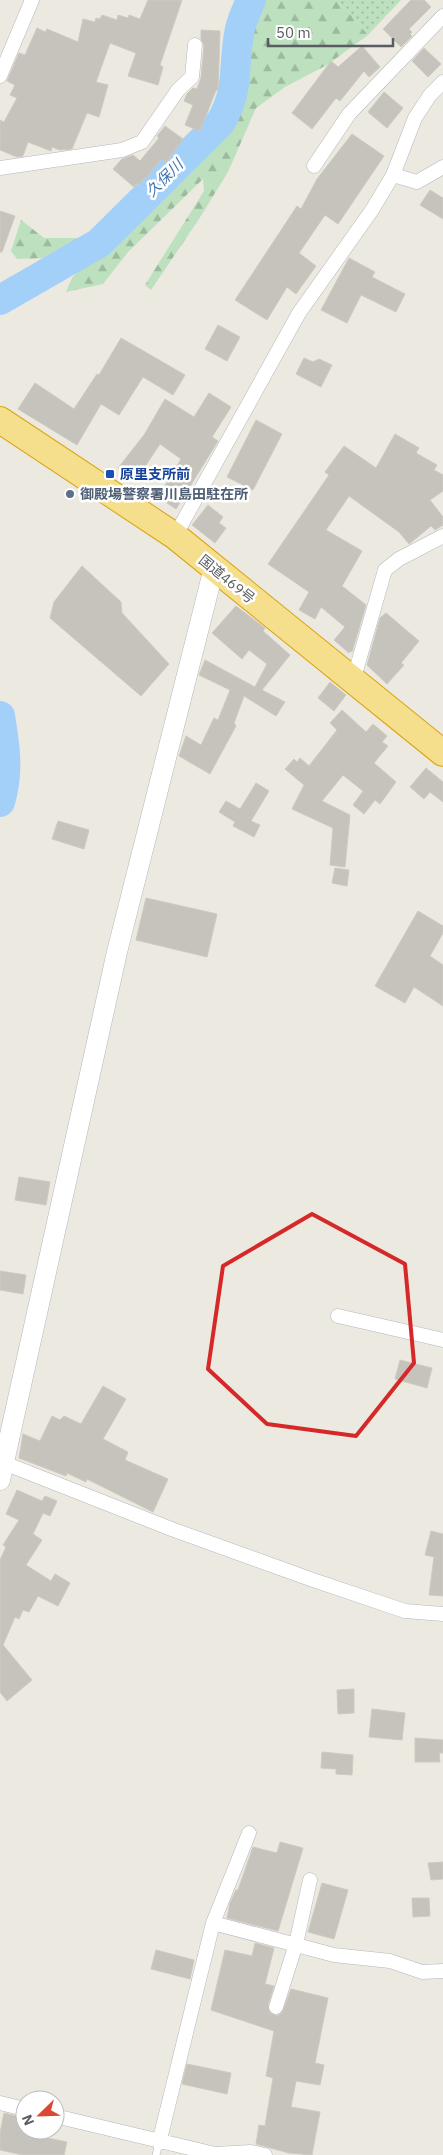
<svg xmlns="http://www.w3.org/2000/svg" width="443" height="2155" viewBox="0 0 443 2155" font-family="'IBM Plex Sans','Noto Sans JP',sans-serif">
<style>
.grass{fill:url(#grass-dots)}
.forest{fill:url(#forest-firs)}
.lines{fill:none;stroke-linecap:round;stroke-linejoin:round}
.river{stroke:#a2d0f9;stroke-width:30}
.building{fill:#c6c3bd;stroke:#cfcabf}
.lane-casing{stroke:#b5b7bc;stroke-width:8}
.street-casing{stroke:#b5b7bc;stroke-width:15}
.secondary-casing{stroke:#b4b6bc;stroke-width:21}
.highway-casing{stroke:#dba30f;stroke-width:28}
.lane{stroke:#fff;stroke-width:7}
.street{stroke:#fff;stroke-width:14}
.secondary{stroke:#fff;stroke-width:20}
.highway{stroke:#f5de8c;stroke-width:26}
.marked{fill:none;stroke:#d62828;stroke-width:4;stroke-linejoin:round}
.transit-dot{fill:#1a4fb4;stroke:#fff;stroke-width:2}
.service-dot{fill:#5c6f8a;stroke:#fff;stroke-width:2}
.labels{text-anchor:middle;dominant-baseline:central;stroke-width:5;stroke-linejoin:round;paint-order:stroke}
.transit-label{font-size:14px;font-weight:bold;fill:#164399;stroke:#fff;text-anchor:start}
.service-label{font-size:14px;font-weight:bold;fill:#4e5e75;stroke:#fff;text-anchor:start}
.street-label{font-size:14px;fill:#595c60;stroke:#fff}
.water-label{font-size:15px;font-style:italic;fill:#4476b1;stroke:#fff}
</style>
<defs>
<pattern id="grass-dots" width="8" height="8" patternUnits="userSpaceOnUse" patternTransform="scale(1.25)"><rect width="8" height="8" fill="#bde1be"/><path d="M2 2h.1M6 6h.1" fill="none" stroke="#9dba9e" stroke-width="1.8" stroke-linecap="round"/></pattern>
<pattern id="forest-firs" width="22" height="20" patternUnits="userSpaceOnUse" patternTransform="scale(1.25)"><rect width="22" height="20" fill="#bde1be"/><path d="M5 1l3.5 6h-7zM16 11l3.5 6h-7z" fill="#9dba9e"/></pattern>
</defs>
<rect width="100%" height="100%" fill="#ebe9e0"/>
<path class="grass" d="M334,0H401L368,35L346,9Z"/>
<path class="forest" d="M244,0H334L346,9L368,35L327,65L285,87L256,108L228,172L199,219L151,290L145,285L204,191L203,179L128,252L103,284L66,292L72,278L84,264L45,258L17,259L11,251L21,220L44,238H112L217,139L228,93V31Z"/>
<g class="lines">
<path class="river" d="M0,300L99,243L220,123C241,89 232,65 240,29C242,20 247,9 251,0
M0,716C5,746 9,772 0,802"/>
</g>
<path class="building" d="M148,0H182L160,65L163,67L158,85L128,76L136,53L110,43L96,82L108,85L99,117L87,113L72,149L60,150L52,147L51,151L28,142L23,156L17,157L0,150V120L4,122L17,98L10,95L15,85L7,81L19,53L25,55L37,28L45,32L47,29L78,42L83,19L95,22L96,18L100,19L102,15L117,20L118,15L128,18L129,15L140,19Z
M411,0H424L431,7L409,29L412,32L410,34L412,36L401,47L383,29Z
M201,30L220,31L218,90H216L200,131L185,125L193,105L184,101L187,94L193,88L197,89L201,78L204,46L201,39Z
M362,46L380,67L369,77L364,71L340,101L336,98L312,129L292,113L331,61L338,67Z
M424,48L441,64L428,77L412,61Z
M384,92L403,108L387,128L368,112Z
M165,126L183,139L166,163L162,159L139,185L137,183L134,187L113,169L122,159L133,155L140,161L159,138L157,136Z
M352,134L384,156L338,224L325,215L299,253L316,266L296,294L287,287L267,320L235,300L297,206L301,209L317,179Z
M430,190L443,198V219L420,205Z
M0,211L15,216L2,252H0Z
M349,258L375,272L372,277L405,294L396,312L361,295L347,323L321,310Z
M218,325L240,337L227,361L205,349Z
M121,338L185,375L173,395L143,377L119,415L101,404L77,445L18,409L35,383L74,409L97,374L99,375Z
M304,358L313,362L319,359L332,365L321,387L296,374Z
M209,393L231,407L212,437L218,441L176,509L158,497L181,459L160,444L136,480L118,468L144,435L165,399L194,417Z
M256,420L282,434L253,490L227,477Z
M395,434L419,448L416,453L437,465L434,470L443,475V491L430,500L443,517V525L435,530L431,526L409,544L399,532L349,496L326,530L362,551L342,586L366,605L352,652L350,651L349,653L334,640L345,627L321,607L315,619L299,610L309,592L268,564L329,475L325,472L344,446L376,468Z
M208,505L223,517L219,523L226,528L215,543L192,525Z
M82,566L121,602L122,613L169,664L141,696L50,618L54,602Z
M236,606L265,628L263,631L290,655L262,690L285,702L276,716L244,696L234,723L236,726L210,774L179,756L186,736L201,745L214,718L218,720L230,690L199,675L205,660L255,687L267,664L249,650L242,659L212,633Z
M386,613L419,641L401,663L404,665L387,684L367,665L380,618Z
M330,682L346,695L334,711L318,698Z
M342,710L366,732L373,724L387,736L382,742L388,746L374,763L396,782L380,804L375,800L364,814L353,805L363,791L343,775L322,801L350,815L345,867L330,865L333,828L292,809L304,785L285,769L294,759L297,762L300,758L309,766L337,730L330,723Z
M426,768L443,782V802L430,792L424,799L410,787Z
M256,783L269,791L251,821L260,825L254,837L233,826L235,822L219,812L226,801L240,809Z
M58,821L89,830L84,849L52,839Z
M335,868L349,870L347,886L332,883Z
M146,898L217,914L207,957L136,940Z
M418,911L443,926V933L430,956L443,965V1006L414,987L405,1003L375,986Z
M19,1177L50,1182L46,1205L15,1200Z
M0,1271L26,1275L23,1294L0,1290Z
M400,1360L432,1368L427,1388L395,1379Z
M103,1386L126,1399L103,1439L128,1452L125,1460L168,1479L153,1512L87,1479L86,1482L67,1473L66,1476L19,1458L23,1434L40,1441L52,1416L60,1420L64,1416L81,1424Z
M17,1490L42,1501L45,1496L57,1501L50,1516L43,1513L33,1534L42,1540L26,1565L51,1581L55,1574L70,1583L58,1606L38,1596L29,1612L23,1610L19,1619L15,1617L3,1645L32,1680L7,1701L0,1692V1560L6,1547L3,1545L19,1520L6,1514Z
M431,1531L443,1534V1596L429,1595L434,1557L425,1555Z
M354,1689V1713L338,1714L337,1690Z
M372,1709L405,1713L402,1740L369,1737Z
M415,1738L443,1740V1753H439L440,1762H415Z
M322,1752L353,1755L352,1775L336,1774V1769L321,1768Z
M280,1842L303,1848L278,1931L227,1918L230,1903L236,1890H238L253,1847L277,1853Z
M443,1862V1879L431,1880L428,1863Z
M322,1883L348,1890L334,1939L308,1932Z
M412,1898H429L430,1916L413,1917Z
M255,1943L274,1948L265,1984L274,1986L268,2005L270,2013L277,2016L282,2013L291,1989L328,1998L315,2063L324,2065L320,2085L296,2081L291,2107L320,2112L312,2155L289,2153L256,2144L259,2125L265,2126L273,2078L266,2076L274,2031L211,2010L225,1950L252,1956Z
M156,1950L194,1960L190,1979L151,1969Z
M187,2064L231,2073L227,2094L182,2084Z
M4,2113L25,2118V2130H34L33,2135L67,2142L64,2155H23L0,2150V2133Z"/>
<g class="lines">
<defs>
<path id="lane" d="M156,2155L159,2143"/>
<path id="street" d="M0,76L32,0
M314,166L349,114L443,16
M0,168L122,150L142,142L178,90L192,77L195,45
M393,175L417,182L443,167
M175,536L299,313L372,210L393,175L415,118L430,95L443,82
M353,681L385,570L399,559L443,536
M338,1316L443,1340
M4,1463L174,1530L313,1580L405,1611L443,1614
M213,1923L334,1955L390,1961L422,1972L443,1971
M276,2007L296,1944L310,1880
M0,2103L25,2109
M55,2116L215,2154L251,2152L265,2155
M159,2143L213,1923L249,1833"/>
<path id="secondary" d="M0,1480L117,952L214,568"/>
<path id="highway" d="M0,420L175,536L443,753"/>
</defs>
<use href="#lane" class="lane-casing"/>
<use href="#street" class="street-casing"/>
<use href="#secondary" class="secondary-casing"/>
<use href="#highway" class="highway-casing"/>
<use href="#lane" class="lane"/>
<use href="#street" class="street"/>
<use href="#secondary" class="secondary"/>
<use href="#highway" class="highway"/>
</g>
<path class="marked" d="M312,1214L405,1264L414,1363L356,1436L267,1424L208,1369L223,1266Z"/>
<rect class="transit-dot" x="105" y="469" width="10" height="10" rx="2.5"/>
<circle class="service-dot" cx="70" cy="494" r="5"/>
<g class="labels">
<g class="transit-label">
<text x="120" y="474">原里支所前</text>
</g>
<g class="service-label">
<text x="80" y="494">御殿場警察署川島田駐在所</text>
</g>
<g class="street-label">
<text transform="translate(227 579) rotate(39)">国道469号</text>
</g>
<g class="water-label">
<text transform="translate(164 178) rotate(-45)">久保川</text>
</g>
</g>
<g transform="translate(40 2115) rotate(247)"><circle r="24" fill="#ffffff" stroke="#bdbebf"/>
<path d="M0-4L9 19L0 12L-9 19Z" fill="#dc4734"/>
<text y="-8" font-size="14" font-weight="bold" text-anchor="middle" fill="#595c60">N</text>
</g>
<path d="M268 38v8h125v-8" fill="none" stroke="#595c60" stroke-width="2.5"/>
<text x="276" y="38" font-size="15" fill="#595c60" stroke="#ffffff" stroke-width="4" paint-order="stroke">50 m</text>
</svg>
